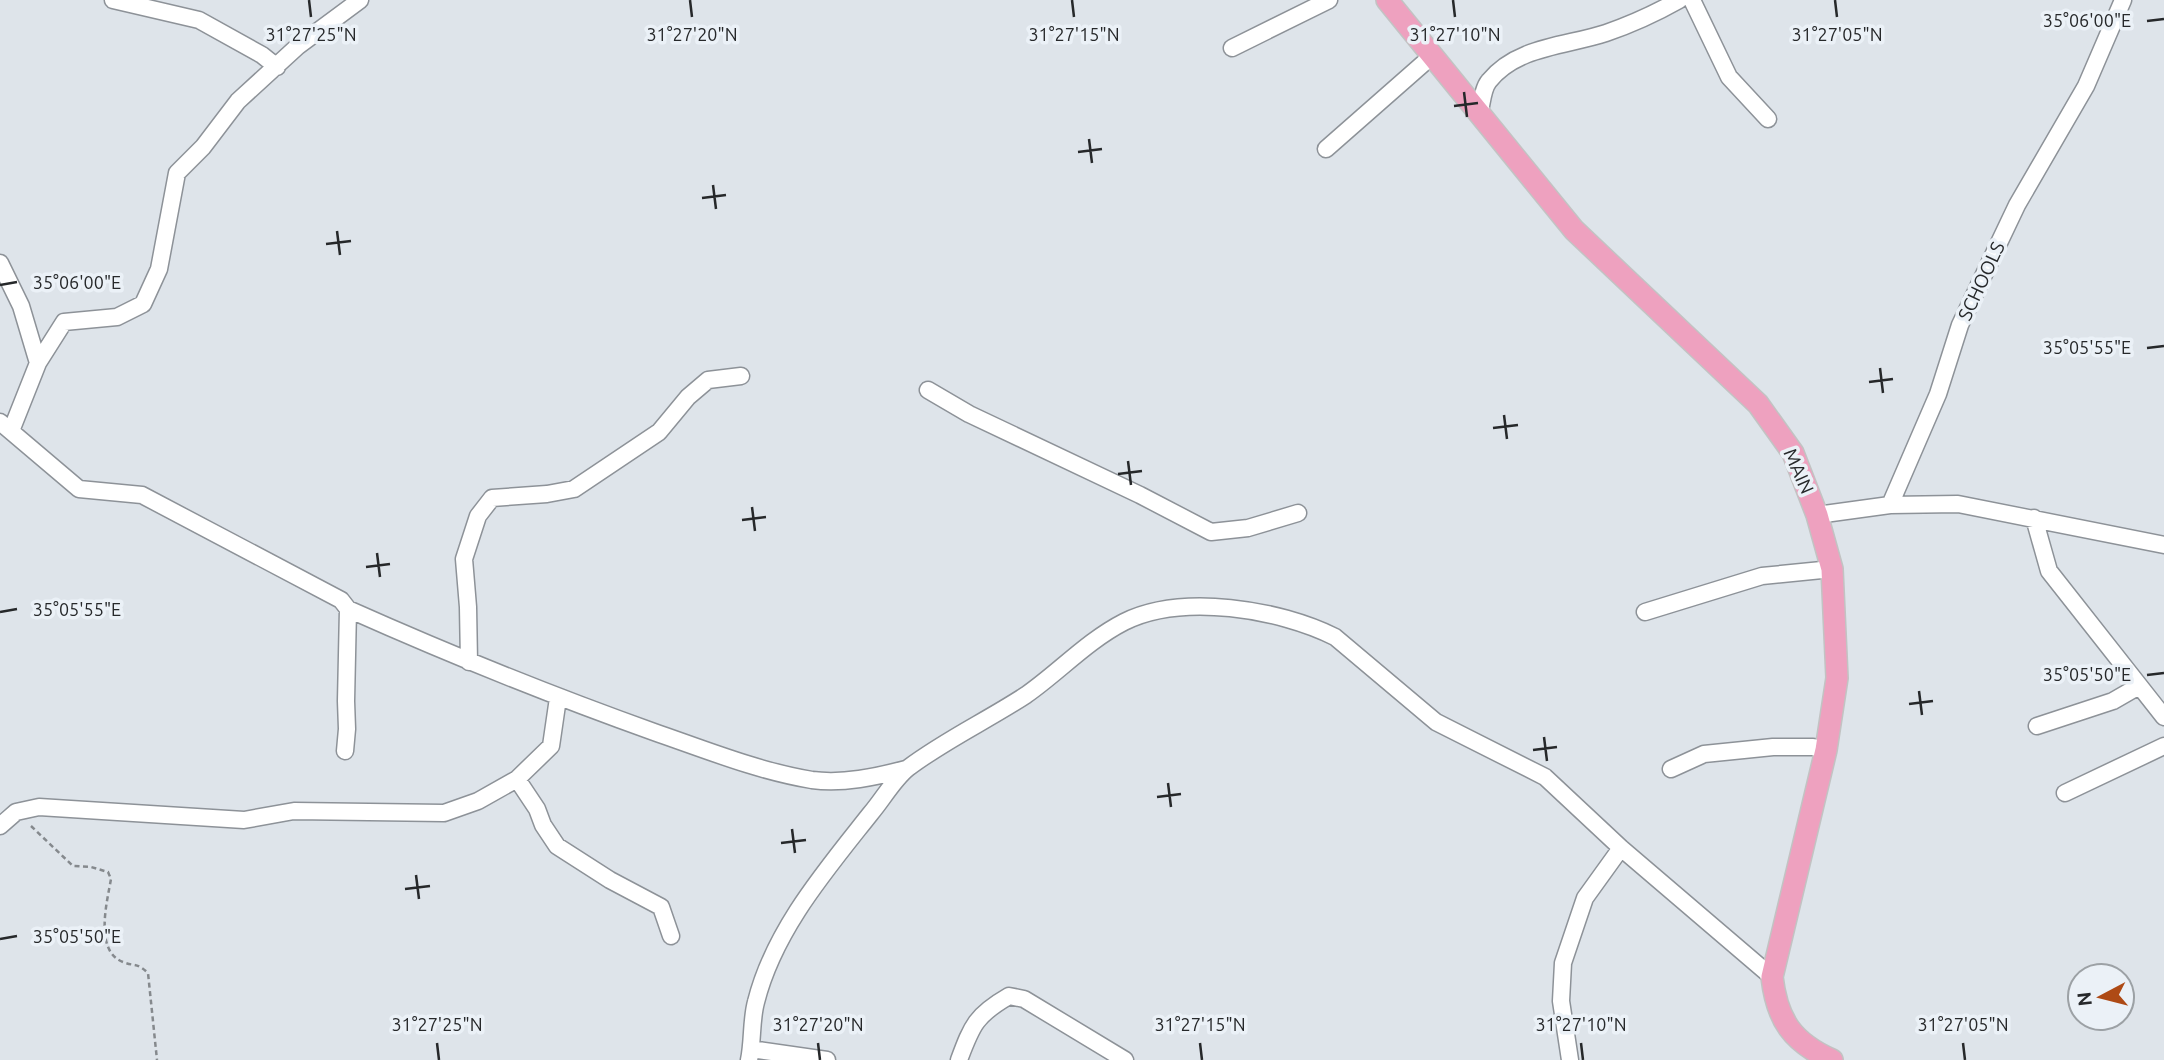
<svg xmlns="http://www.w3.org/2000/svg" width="2164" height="1060" viewBox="0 0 2164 1060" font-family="Ubuntu,sans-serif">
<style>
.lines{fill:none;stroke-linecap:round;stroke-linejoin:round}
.minor-casing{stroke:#8d9298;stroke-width:19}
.major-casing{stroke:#c2c3c3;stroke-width:24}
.path{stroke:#85898d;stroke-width:2.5;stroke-dasharray:5 3.5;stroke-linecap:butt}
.minor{stroke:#fff;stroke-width:16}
.major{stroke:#eea1bf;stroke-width:21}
.ticks{fill:none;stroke:#26282a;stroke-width:2.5}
.labels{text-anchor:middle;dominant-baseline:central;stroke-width:7;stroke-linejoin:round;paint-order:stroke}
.street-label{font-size:19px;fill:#26282a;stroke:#ebf1f7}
.ticks-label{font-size:18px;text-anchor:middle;fill:#26282a;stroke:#ebf1f7;stroke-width:7;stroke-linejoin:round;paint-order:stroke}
</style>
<rect width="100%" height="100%" fill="#dee4ea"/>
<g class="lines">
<defs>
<path id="minor" d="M113,0L199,20L262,55L277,67
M1692,0L1729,77L1768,119
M1232,48L1329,0
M1480,111C1482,102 1483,88 1489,81C1517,46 1567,46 1606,33C1632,24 1656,13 1679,0
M1326,149L1433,55
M0,263L21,306L38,363
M928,390L969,414L1140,495L1211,532L1248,528L1298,513
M0,422L79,489L142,495L341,600L348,609C449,654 550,695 654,732C706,750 758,771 812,780C844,784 875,777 906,769
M11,431L38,363L64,322L117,317L143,304L159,269L177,173L203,147L238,101L298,46L360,0
M1890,505L1958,504L2164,545
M1817,515L1890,505L1938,394L1960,325L2017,205L2086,86L2123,0
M2034,518L2049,571L2164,717
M1645,612L1762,576L1832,569
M469,662L468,607L464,559L478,516L492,498L547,494L574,489L659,432L688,397L708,380L741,376
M2037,726L2113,701L2139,686
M345,751L347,729L346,701L348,609
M1671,769L1704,754L1773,747H1813L1826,750
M517,779L537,809L543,825L557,846L610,880L661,907L671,936
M2065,793L2164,746
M0,826L16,812L39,807L244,820L294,811L444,813L478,801L517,779L551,746L558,698
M751,1049L827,1060
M749,1060C753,1041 751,1020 756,1002C774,930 826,870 871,813C883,799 894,779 908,768C945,740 988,720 1026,695C1059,672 1087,641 1124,622C1182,593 1279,609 1335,637L1436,722L1545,777L1621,848L1772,977
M959,1060C972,1025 976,1015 1009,996L1024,999L1125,1060
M1570,1060L1561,1001L1563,963L1585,898L1621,848"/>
<path id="major" d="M1387,0L1574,230L1758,404L1793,453L1817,515L1832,569L1837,678L1826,750L1772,977C1777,1020 1792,1042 1832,1060"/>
</defs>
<use href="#minor" class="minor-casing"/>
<use href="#major" class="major-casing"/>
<path class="path" d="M31,826L73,866L91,867L108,872L111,879C107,902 94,951 123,962C136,967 136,962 148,973L157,1060"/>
<use href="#minor" class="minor"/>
<use href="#major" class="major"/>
</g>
<path class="ticks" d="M309,0L311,17M690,0L692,17M1072,0L1074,17M1453,0L1455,17M1835,0L1837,17M2147,21L2164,19M1464,92L1467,117M1454,106L1478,103M1089,139L1092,163M1078,152L1102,149M713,185L716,209M702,198L726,195M337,231L340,255M326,244L351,241M0,285L17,282M2147,348L2164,346M1880,368L1883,393M1869,382L1893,379M1504,415L1507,439M1493,428L1518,425M1128,461L1131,485M1118,474L1142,471M752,507L755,531M742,520L766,517M377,553L380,577M366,567L390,564M0,612L17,609M2147,675L2164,673M1919,691L1922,715M1909,704L1933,701M1544,737L1547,761M1533,750L1557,747M1168,783L1171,807M1157,797L1181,794M792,829L795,853M781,843L806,840M416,875L419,899M405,889L430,886M0,939L17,936M437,1043L439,1060M818,1043L820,1060M1200,1043L1202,1060M1581,1043L1583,1060M1963,1043L1965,1060"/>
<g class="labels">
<g class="street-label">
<text transform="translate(1981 281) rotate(-65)">SCHOOLS</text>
<text transform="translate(1799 471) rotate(66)">MAIN</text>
</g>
</g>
<g class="ticks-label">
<text x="2087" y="27">35°06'00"E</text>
<text x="311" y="41">31°27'25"N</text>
<text x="692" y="41">31°27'20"N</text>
<text x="1074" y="41">31°27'15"N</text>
<text x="1455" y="41">31°27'10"N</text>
<text x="1837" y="41">31°27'05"N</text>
<text x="77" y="289">35°06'00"E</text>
<text x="2087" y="354">35°05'55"E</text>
<text x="77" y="616">35°05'55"E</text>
<text x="2087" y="681">35°05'50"E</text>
<text x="77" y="943">35°05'50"E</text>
<text x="437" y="1031">31°27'25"N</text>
<text x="818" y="1031">31°27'20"N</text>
<text x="1200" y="1031">31°27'15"N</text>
<text x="1581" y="1031">31°27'10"N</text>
<text x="1963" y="1031">31°27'05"N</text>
</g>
<g transform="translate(2101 997) rotate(263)"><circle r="33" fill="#ebf1f7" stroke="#9ca1a5" stroke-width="2"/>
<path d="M0-5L12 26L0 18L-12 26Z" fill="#ae4a15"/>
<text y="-10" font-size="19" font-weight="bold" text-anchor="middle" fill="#26282a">N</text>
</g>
</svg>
